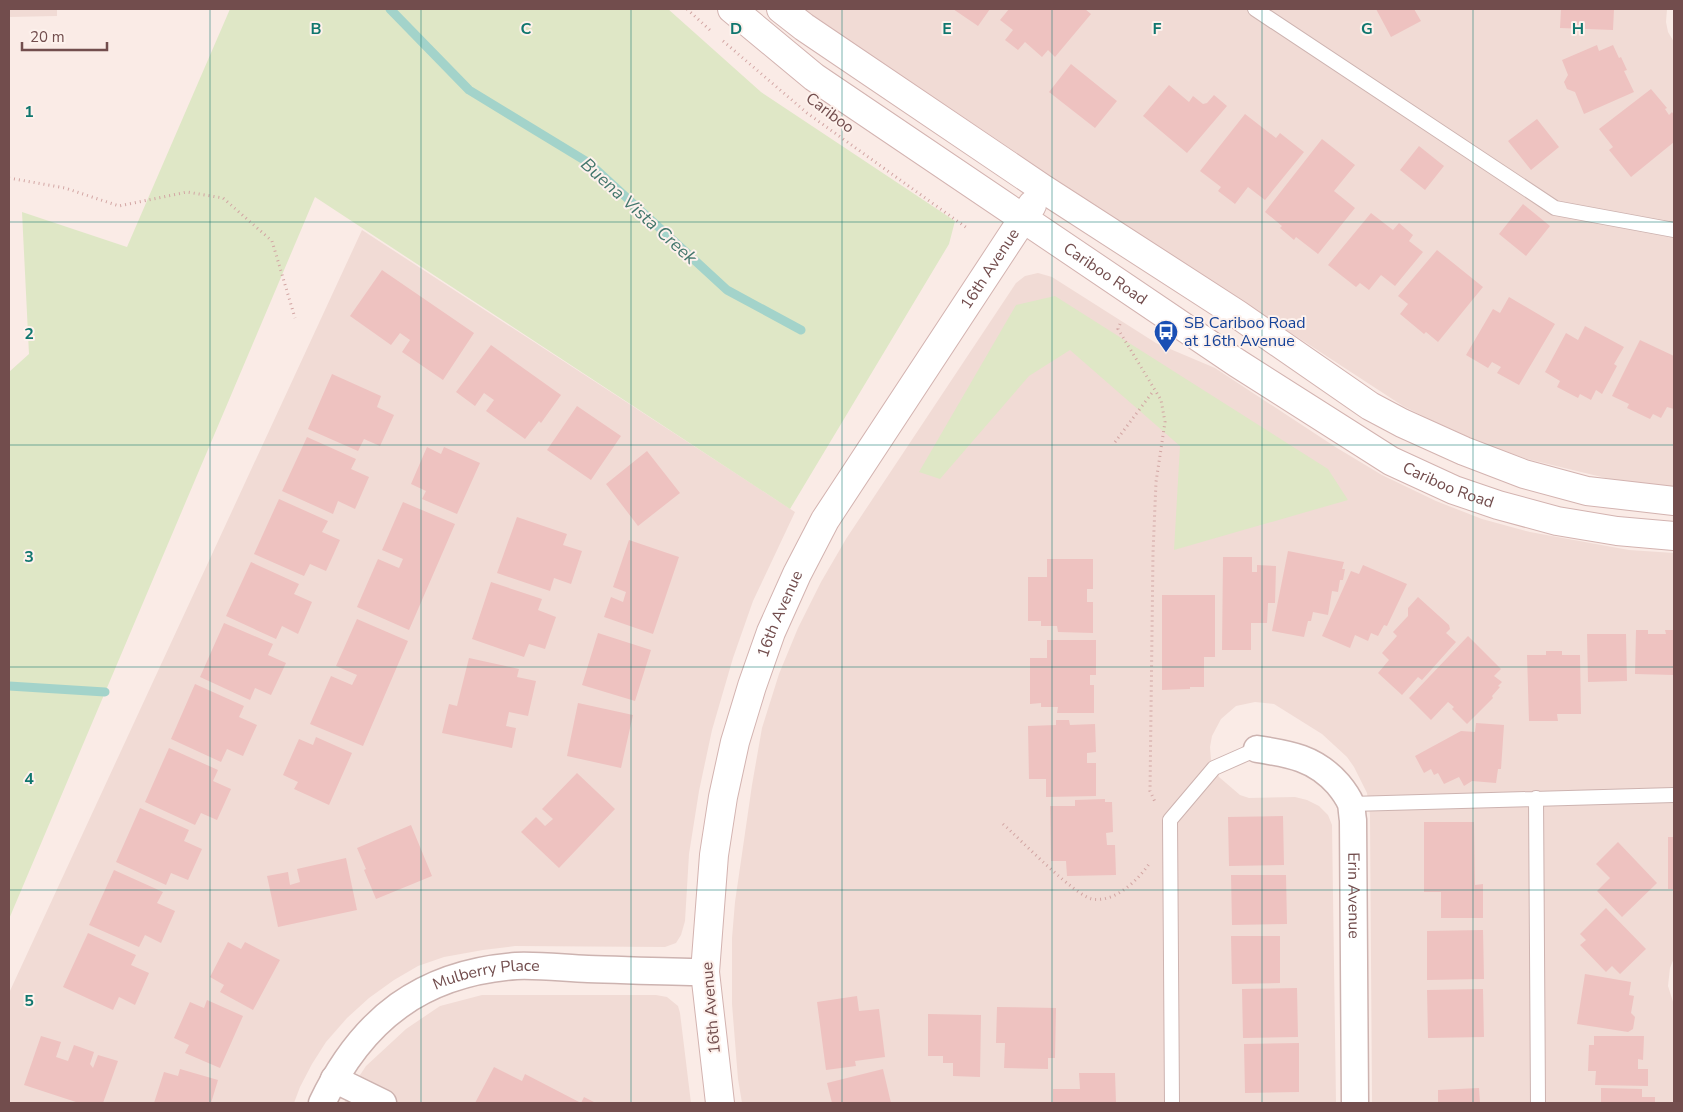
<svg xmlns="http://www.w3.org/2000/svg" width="1683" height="1112" viewBox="0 0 1683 1112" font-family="'Nunito Sans',sans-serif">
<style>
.residential{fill:#f1dbd5}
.green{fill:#dfe7c6}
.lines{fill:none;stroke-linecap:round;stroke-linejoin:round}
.stream{stroke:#a3d3ca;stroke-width:9}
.building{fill:#eec2c0}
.lane-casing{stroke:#cdb3b0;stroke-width:16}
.street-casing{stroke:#cdb3b0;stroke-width:29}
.secondary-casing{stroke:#d3b3b0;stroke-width:30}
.path{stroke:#d2a5a3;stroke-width:3;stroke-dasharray:1 4;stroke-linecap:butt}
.lane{stroke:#fff;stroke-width:14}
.street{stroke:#fff;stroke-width:26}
.secondary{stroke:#fff;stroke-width:28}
.grid{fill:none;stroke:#0f766e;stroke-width:1;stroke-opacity:0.55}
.labels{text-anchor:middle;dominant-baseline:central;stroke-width:4;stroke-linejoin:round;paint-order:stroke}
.street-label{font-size:16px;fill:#724d4d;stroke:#fdf1ec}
.transit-label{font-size:16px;fill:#164399;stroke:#fdf1ec;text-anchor:start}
.water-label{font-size:18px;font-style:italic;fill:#42766c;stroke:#fdf1ec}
.grid-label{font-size:16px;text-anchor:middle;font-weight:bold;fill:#0f766e;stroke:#fdf1ec;stroke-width:4;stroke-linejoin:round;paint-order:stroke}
</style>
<rect width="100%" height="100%" fill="#faebe6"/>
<path class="residential" d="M9,9H57V16L9,17Z
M804,9H1667L1666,22L1668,32L1674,42V488L1610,479L1527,459L1485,444L1439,424L1403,406L1078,194L826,25Z
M362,230L795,512L753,601L733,658L712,730L699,791L689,854L685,921L681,935L676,943L665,947L515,946L483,950L444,957L418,966L394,980L369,998L347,1018L326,1042L312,1064L300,1087L294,1103H9V993Z
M1038,273L1052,277L1156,343L1215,368L1337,448L1382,475L1436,501L1482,519L1530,532L1629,550L1674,553V958L1670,968L1668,986L1674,1005V1103H1372L1370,815L1367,793L1354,767L1347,757L1322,734L1274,704L1255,702L1236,706L1221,719L1212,736L1210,747L1211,760L1219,777L1240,795L1249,798L1295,797L1307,800L1319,806L1328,815L1332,825L1336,1103H742L738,1079L732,1004V938L735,902L752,785L762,728L779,674L798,628L821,582L846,539L1016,283L1025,276Z
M482,995H656L667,997L678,1006L680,1013L691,1103H344L352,1087L366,1066L406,1029L440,1006Z"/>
<path class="green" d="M230,9H668L761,92L955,221L949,244L790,509L315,197L9,919V372L29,354L22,212L127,247Z
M1055,296L1328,469L1348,500L1174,550L1180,446L1070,350L1029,376L940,479L919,472L1016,305Z"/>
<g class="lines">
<path class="stream" d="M390,9L469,90L589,163L727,290L801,330
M9,686L105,692"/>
</g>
<path class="building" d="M953,9H990L978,26Z
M1009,9H1085L1091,14L1055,57L1048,50L1042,57L1025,42L1018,50L1005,40L1013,30L1000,20Z
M1376,9H1414L1421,21L1391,37Z
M1561,9H1614L1613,30L1560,28Z
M1597,45L1599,51L1613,45L1619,58L1621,57L1627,70L1624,71L1634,92L1584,114L1575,92L1567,89L1564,82L1568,75L1562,60Z
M1071,64L1117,101L1095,128L1049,92Z
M1169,85L1189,102L1193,96L1203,104L1207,103L1214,95L1227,106L1187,153L1143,116Z
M1651,89L1667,108L1665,109L1669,115L1672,112L1674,115V142L1631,177L1609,150L1613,147L1599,129Z
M1245,114L1276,138L1280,133L1304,152L1265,200L1248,187L1235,204L1218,191L1221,187L1200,171Z
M1537,119L1559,147L1531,170L1508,141Z
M1322,139L1355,165L1334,191L1355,208L1318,254L1296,237L1294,240L1280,228L1282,226L1265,212Z
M1419,146L1444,166L1425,190L1400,170Z
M1523,204L1550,226L1526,256L1499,234Z
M1371,213L1393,230L1399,223L1413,235L1409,241L1423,252L1395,286L1381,275L1369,290L1360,283L1356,287L1328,265Z
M1437,250L1483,287L1438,342L1426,332L1424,334L1400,314L1408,304L1398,296Z
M382,270L474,333L443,380L402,352L410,340L400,333L391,345L350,316Z
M1509,297L1555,324L1519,385L1497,373L1501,367L1492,362L1488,368L1466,355L1493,309L1500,313Z
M1585,326L1624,347L1614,364L1617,366L1602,394L1596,390L1591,400L1580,394L1578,398L1557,387L1560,381L1545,372L1566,333L1578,340Z
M1640,340L1674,356V409L1667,407L1661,418L1653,414L1650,419L1627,408L1629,404L1612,396Z
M491,345L561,395L541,423L539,421L525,439L486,411L494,400L484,393L475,406L456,392Z
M332,374L381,396L377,407L394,415L380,446L364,439L358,451L308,429Z
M577,406L621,436L591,480L547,450Z
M307,437L356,459L351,469L369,477L355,509L338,501L333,514L282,491Z
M427,447L441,454L444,447L480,463L457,514L422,499L426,491L411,484Z
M647,451L680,493L638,526L606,484Z
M279,499L328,521L322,532L340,540L326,571L310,564L304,576L254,554Z
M403,502L455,524L409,630L357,607L378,559L399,568L403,559L382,550Z
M517,517L567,534L563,545L582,551L571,584L554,578L550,591L497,573Z
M629,540L679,557L653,634L604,617L611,597L623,602L626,592L613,587Z
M1288,551L1344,562L1342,569H1345L1343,580H1340L1338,592L1332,591L1328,615L1313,612L1311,621H1308L1304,637L1272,631Z
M1223,557H1252V572H1257V565L1276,566L1275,603H1268L1267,623H1251V650H1222Z
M1047,559H1093V589H1087V602H1093V633L1058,632L1057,626H1041V621H1028V577H1047Z
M251,562L299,584L294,594L312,602L298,634L282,626L276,639L226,616Z
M1363,565L1407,584L1387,626L1384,625L1378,636L1371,633L1368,641L1355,635L1350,648L1322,636L1351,571L1359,574Z
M491,582L542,599L538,610L556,617L545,649L529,644L524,657L472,639Z
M1162,595H1215V657H1204V687H1190V689L1162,690Z
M1418,597L1449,625L1450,629L1446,633L1456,642L1422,680L1418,677L1402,695L1378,673L1389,660L1382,653L1397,636L1393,632L1408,616V608Z
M357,619L408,641L363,746L310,724L331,676L352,685L357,675L336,666Z
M224,623L273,644L268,655L286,663L271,695L255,688L250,700L200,677Z
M1636,630H1648V634H1666L1665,630H1674V675L1635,674Z
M598,633L651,650L635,701L582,685Z
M1587,634H1626L1627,681L1588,682Z
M1468,636L1501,669L1494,676L1502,682L1498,686L1500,687L1492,696L1493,698L1467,724L1452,709L1454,707L1448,702L1431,720L1409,698Z
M1047,640H1096V675H1090V685H1094V713H1057L1058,707H1041V703L1030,704V658H1047Z
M1546,651H1562V655H1580L1581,714H1557L1558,721H1529L1527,655H1546Z
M469,658L519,669L517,677L536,681L528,716L509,712L506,726L516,728L512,748L442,733L449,704L457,706Z
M195,684L244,706L239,717L257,725L243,756L227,749L221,762L171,739Z
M578,703L633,715L621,768L567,756Z
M1056,720H1069L1070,725L1095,724L1096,752L1087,753V763H1096V796L1046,797V779H1029L1028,726L1056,725Z
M1476,723L1504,725L1501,769H1498L1496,783L1472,781L1464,786L1459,777L1444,784L1438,773L1434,775L1431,769L1424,773L1415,756L1461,731L1475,732Z
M316,737L352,753L329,805L294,789L298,782L283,775L299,739L313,745Z
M169,748L218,770L213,781L231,789L217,820L201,813L195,825L145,802Z
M577,773L615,809L559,868L521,832L536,817L545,826L553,819L542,809Z
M1105,799V802H1112L1113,832L1106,833L1107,845H1115L1116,875L1067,876L1066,861H1051L1050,806H1075V800Z
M140,808L189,830L184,841L202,849L188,880L171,873L166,885L116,862Z
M1283,816L1284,865L1229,866L1228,817Z
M1424,822H1474L1475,885L1483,884V918H1441V892H1424Z
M411,825L432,876L376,899L364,870L366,869L357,848Z
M1668,837H1674V889H1668Z
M1618,842L1657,883L1622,917L1597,891L1610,878L1596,864Z
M346,858L357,910L278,927L267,876L288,872L290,885L300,882L297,869Z
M114,870L163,892L157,903L175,911L161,943L145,935L139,947L89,925Z
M1231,875H1286L1287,924L1232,925Z
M1606,908L1646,949L1620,974L1612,966L1606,972L1580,945L1586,940L1580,934Z
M1483,930L1484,979L1427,980V931Z
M88,933L136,955L131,965L149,973L135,1005L119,997L113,1010L63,987Z
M1231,936H1280V983L1232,984Z
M228,942L241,949L245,942L280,960L253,1010L220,992L224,985L210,977Z
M1585,974L1631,982L1629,995L1634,996L1631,1013L1635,1017L1633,1029L1628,1032L1577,1024Z
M1297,988L1298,1037L1243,1038L1242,989Z
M1483,989L1484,1037L1428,1038L1427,990Z
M857,996L859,1011L879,1009L885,1057L855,1061L856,1066L826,1070L817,1002Z
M207,1000L243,1016L220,1068L185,1053L189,1045L174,1038L190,1002L204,1008Z
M997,1007L1056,1008L1055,1058H1048V1069L1004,1068L1005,1043H996Z
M928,1014L981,1015L980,1077L953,1076V1063H943V1056H928Z
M41,1036L61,1042L56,1057L68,1061L74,1045L94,1052L90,1064L93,1068L98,1055L118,1061L103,1103H79L24,1085Z
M1594,1036H1644L1643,1060L1638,1059V1069H1648V1086L1595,1085L1596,1071H1588L1589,1045H1594Z
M1299,1043V1092L1245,1093L1244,1044Z
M494,1067L522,1081L525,1074L581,1103H475Z
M180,1069L218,1080L211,1103H154L164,1072L178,1076Z
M883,1069L891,1103H832L827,1083Z
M1079,1073H1115L1116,1103H1053V1089H1080Z
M1479,1088L1480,1103H1438V1090Z
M1601,1088L1642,1089V1097H1655V1103H1601Z
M584,1097L596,1103H581Z"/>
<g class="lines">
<defs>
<path id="lane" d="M1255,9L1555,208L1674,230
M1536,798L1538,1103
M1351,804L1674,795
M1172,1103L1170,820L1214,768L1257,749"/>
<g id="street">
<path id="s1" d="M1257,749C1290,754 1315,758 1338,784C1343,790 1348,797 1351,804C1352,809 1352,815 1353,820L1355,1103"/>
<path d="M334,1079L383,1103"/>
<path id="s2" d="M322,1103C362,1019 422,973 516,966C539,965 564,968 588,969C627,970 666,972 705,972"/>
</g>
<g id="secondary">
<path id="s3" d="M732,9L814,77L1237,363L1391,461L1454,490L1498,505L1557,521L1617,531L1674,536"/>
<path d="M781,9L804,27L1042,188L1237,314L1370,406L1402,423L1464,451L1524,474L1587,491L1674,501"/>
<path id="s4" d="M720,1103L705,972L714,855L723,797L735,742L752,686L771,632L797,574L825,520L1032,205"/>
</g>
</defs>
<use href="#lane" class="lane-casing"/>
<use href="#street" class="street-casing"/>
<use href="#secondary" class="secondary-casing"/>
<path class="path" d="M687,9L712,32
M723,41L807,113L967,228
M9,178L65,188L119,206L187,192L223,198L272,241L295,318
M1120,324L1118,329L1161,400L1165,422L1156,482L1153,553L1150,791L1156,804
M1115,442L1154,390
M1003,824C1021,840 1074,895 1092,899C1115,903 1138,880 1149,864"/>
<use href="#lane" class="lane"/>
<use href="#street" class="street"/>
<use href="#secondary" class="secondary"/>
</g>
<path class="grid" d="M210,9V1103M421,9V1103M631,9V1103M842,9V1103M1052,9V1103M1262,9V1103M1473,9V1103M9,222H1674M9,445H1674M9,667H1674M9,890H1674"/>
<defs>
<symbol id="bus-pin" viewBox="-11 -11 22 30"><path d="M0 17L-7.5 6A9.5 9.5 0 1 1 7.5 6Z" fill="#1a4fb4" stroke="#fdf1ec"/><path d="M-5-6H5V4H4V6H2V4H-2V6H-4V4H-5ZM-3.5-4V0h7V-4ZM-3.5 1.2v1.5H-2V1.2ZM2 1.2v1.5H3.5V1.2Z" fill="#fff"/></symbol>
</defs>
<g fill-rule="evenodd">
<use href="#bus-pin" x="1152" y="318" width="28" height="38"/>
</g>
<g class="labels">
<g class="street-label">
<text transform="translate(830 113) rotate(37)">Cariboo</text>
<text stroke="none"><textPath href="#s4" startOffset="905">16th Avenue</textPath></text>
<text stroke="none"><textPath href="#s3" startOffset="458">Cariboo Road</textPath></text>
<text stroke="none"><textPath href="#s3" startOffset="862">Cariboo Road</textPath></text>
<text stroke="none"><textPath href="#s4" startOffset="500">16th Avenue</textPath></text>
<text stroke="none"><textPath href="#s1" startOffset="206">Erin Avenue</textPath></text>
<text stroke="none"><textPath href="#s2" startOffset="220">Mulberry Place</textPath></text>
<text transform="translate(711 1008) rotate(-95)">16th Avenue</text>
</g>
<g class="transit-label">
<text x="1184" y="323">SB Cariboo Road<tspan x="1184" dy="18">at 16th Avenue</tspan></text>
</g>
<g class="water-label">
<text transform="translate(639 211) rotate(42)">Buena Vista Creek</text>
</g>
</g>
<g class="grid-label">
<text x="316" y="34">B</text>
<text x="526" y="34">C</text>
<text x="736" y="34">D</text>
<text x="947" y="34">E</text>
<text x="1157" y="34">F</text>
<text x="1367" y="34">G</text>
<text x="1578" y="34">H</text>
<text x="29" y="117">1</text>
<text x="29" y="339">2</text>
<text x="29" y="562">3</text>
<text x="29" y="784">4</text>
<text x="29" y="1006">5</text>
</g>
<rect width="1683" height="1112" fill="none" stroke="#724d4d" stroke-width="20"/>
<path d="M22 42v8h85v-8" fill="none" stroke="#724d4d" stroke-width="2.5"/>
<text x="30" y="42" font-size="15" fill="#724d4d" stroke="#fdf1ec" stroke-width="4" paint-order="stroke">20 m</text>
</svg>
